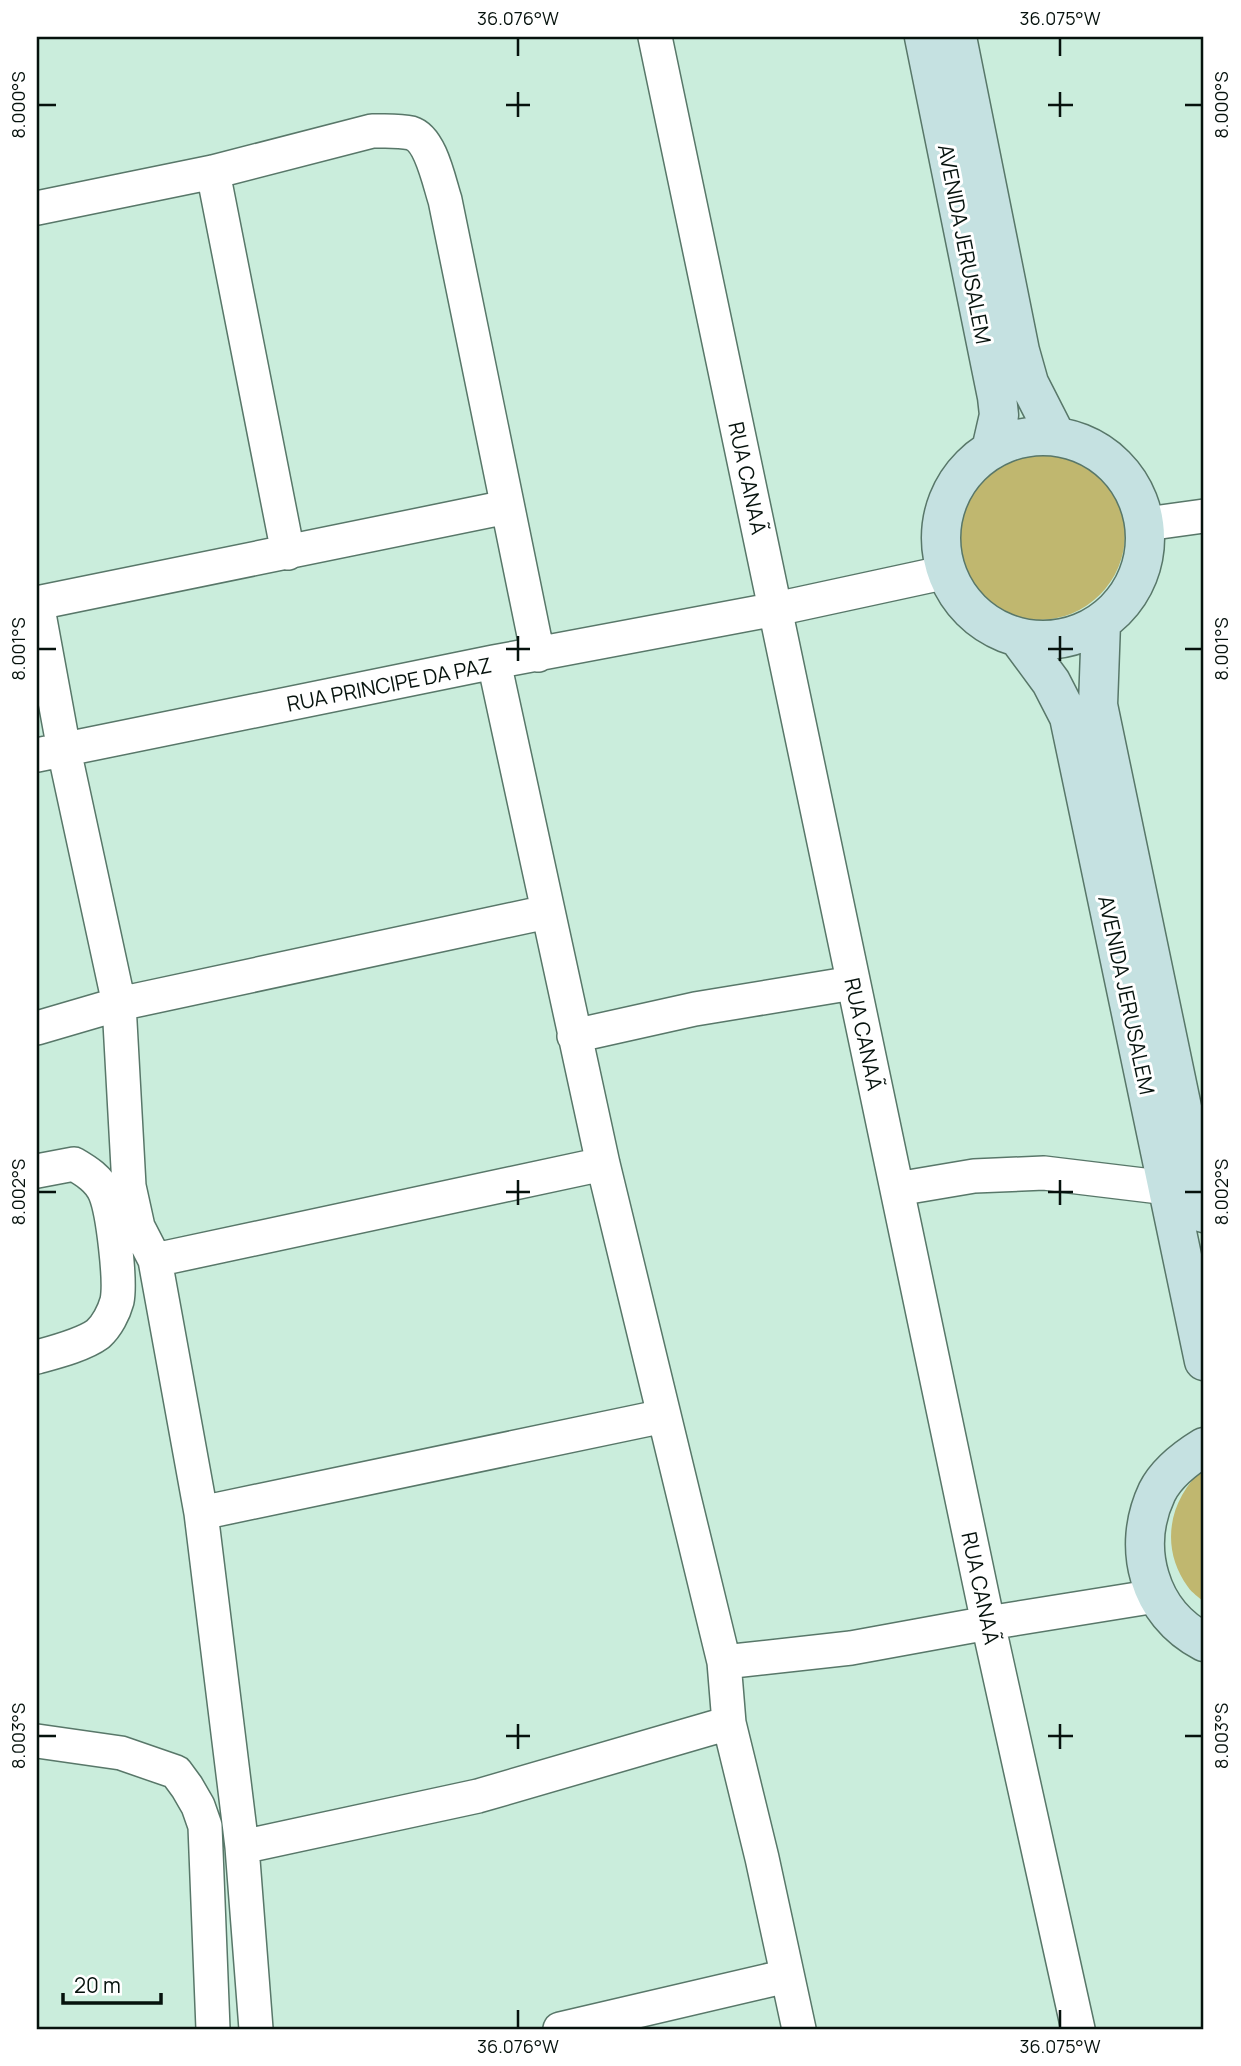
<svg xmlns="http://www.w3.org/2000/svg" width="1241" height="2066" viewBox="0 0 1241 2066" font-family="Manrope,sans-serif">
<style>
.green{fill:#c0b76f}
.lines{fill:none;stroke-linecap:round;stroke-linejoin:round}
.street-casing{stroke:#587769;stroke-width:36}
.secondary-casing{stroke:#587769;stroke-width:41}
.street{stroke:#fff;stroke-width:33}
.secondary{stroke:#c5e1e1;stroke-width:38}
.ticks{fill:none;stroke:#06120d;stroke-width:2.5}
.labels{text-anchor:middle;dominant-baseline:central;stroke-width:6;stroke-linejoin:round;paint-order:stroke}
.street-label{font-size:21px;fill:#06120d;stroke:#fff}
.neatline{fill:none;stroke:#06120d;stroke-width:2.5}
.ticks-label{font-size:18px;text-anchor:middle;fill:#06120d}
</style>
<rect width="100%" height="100%" fill="#caeddc"/>
<path class="green" d="M953 534a86 86 0 1 1 172 0a86 86 0 1 1-172 0Z
M1204,1468V1602C1199,1597 1192,1593 1188,1587C1159,1547 1169,1499 1204,1468Z"/>
<g class="lines">
<defs>
<path id="street" d="M655,37L988,1623L1078,2029
M213,172L288,553
M37,208L213,172L372,131C385,131 399,130 411,133C431,139 439,182 445,200L538,655
M1146,524L1204,516
M494,662L603,1164L724,1662L729,1723L762,1858L799,2029
M37,755L494,662L776,609L947,572
M37,1028L119,1004L547,912
M574,1036L695,1009L853,983
M37,1171L74,1164C86,1171 99,1179 105,1193C113,1212 121,1281 117,1301C114,1312 107,1326 98,1334C83,1345 55,1352 37,1357
M897,1189L974,1176L1044,1173L1168,1188L1193,1193
M155,1260L603,1164
M201,1513L664,1416
M724,1662L851,1648L988,1623L1156,1596
M37,1741L121,1753L176,1772L187,1787L198,1806L205,1826L213,2029
M242,1847L478,1796L729,1723
M256,2029L242,1847L201,1513L155,1260L138,1227L129,1186L119,1004L64,750L37,603L507,507
M560,2029L787,1976"/>
<path id="secondary" d="M924,37L997,397L999,415L991,450
M957,37L1020,351L1029,383L1056,436
M941 538a102 102 0 1 1 204 0a102 102 0 1 1-204 0Z
M1101,623L1098,705L1204,1213
M1020,640L1051,682L1069,717L1204,1361
M1204,1447C1186,1458 1167,1472 1157,1492C1131,1547 1148,1613 1204,1642"/>
</defs>
<use href="#street" class="street-casing"/>
<use href="#secondary" class="secondary-casing"/>
<use href="#street" class="street"/>
<use href="#secondary" class="secondary"/>
</g>
<path class="ticks" d="M518,38V56M1060,38V56M518,92V117M1060,92V117M38,105H56M506,105H530M1048,105H1073M1185,105H1202M518,636V661M1060,636V661M38,649H56M506,649H530M1048,649H1073M1185,649H1202M518,1180V1205M1060,1180V1205M38,1192H56M506,1192H530M1048,1192H1073M1185,1192H1202M518,1724V1749M1060,1724V1749M38,1736H56M506,1736H530M1048,1736H1073M1185,1736H1202M518,2010V2028M1060,2010V2028"/>
<g class="labels">
<g class="street-label">
<text transform="translate(965 244) rotate(79)">AVENIDA JERUSALEM</text>
<text transform="translate(748 478) rotate(78)">RUA CANAÃ</text>
<text transform="translate(389 684) rotate(-11)">RUA PRINCIPE DA PAZ</text>
<text transform="translate(1127 995) rotate(78)">AVENIDA JERUSALEM</text>
<text transform="translate(864 1034) rotate(78)">RUA CANAÃ</text>
<text transform="translate(981 1588) rotate(78)">RUA CANAÃ</text>
</g>
</g>
<rect width="1241" height="2066" fill="none" stroke="#ffffff" stroke-width="77"/>
<path d="M63 1993v10h98v-10" fill="none" stroke="#06120d" stroke-width="3.5"/>
<text x="74" y="1993" font-size="21" fill="#06120d" stroke="#ffffff" stroke-width="5" paint-order="stroke">20 m</text>
<rect x="38" y="38" width="1164" height="1990" class="neatline"/>
<g class="ticks-label">
<text x="518" y="25">36.076°W</text>
<text x="1060" y="25">36.075°W</text>
<text transform="translate(19 105) rotate(-90)" y="6">8.000°S</text>
<text transform="translate(1222 105) rotate(-90)" y="6">8.000°S</text>
<text transform="translate(19 649) rotate(-90)" y="6">8.001°S</text>
<text transform="translate(1222 649) rotate(-90)" y="6">8.001°S</text>
<text transform="translate(19 1192) rotate(-90)" y="6">8.002°S</text>
<text transform="translate(1222 1192) rotate(-90)" y="6">8.002°S</text>
<text transform="translate(19 1736) rotate(-90)" y="6">8.003°S</text>
<text transform="translate(1222 1736) rotate(-90)" y="6">8.003°S</text>
<text x="518" y="2053">36.076°W</text>
<text x="1060" y="2053">36.075°W</text>
</g>
</svg>
